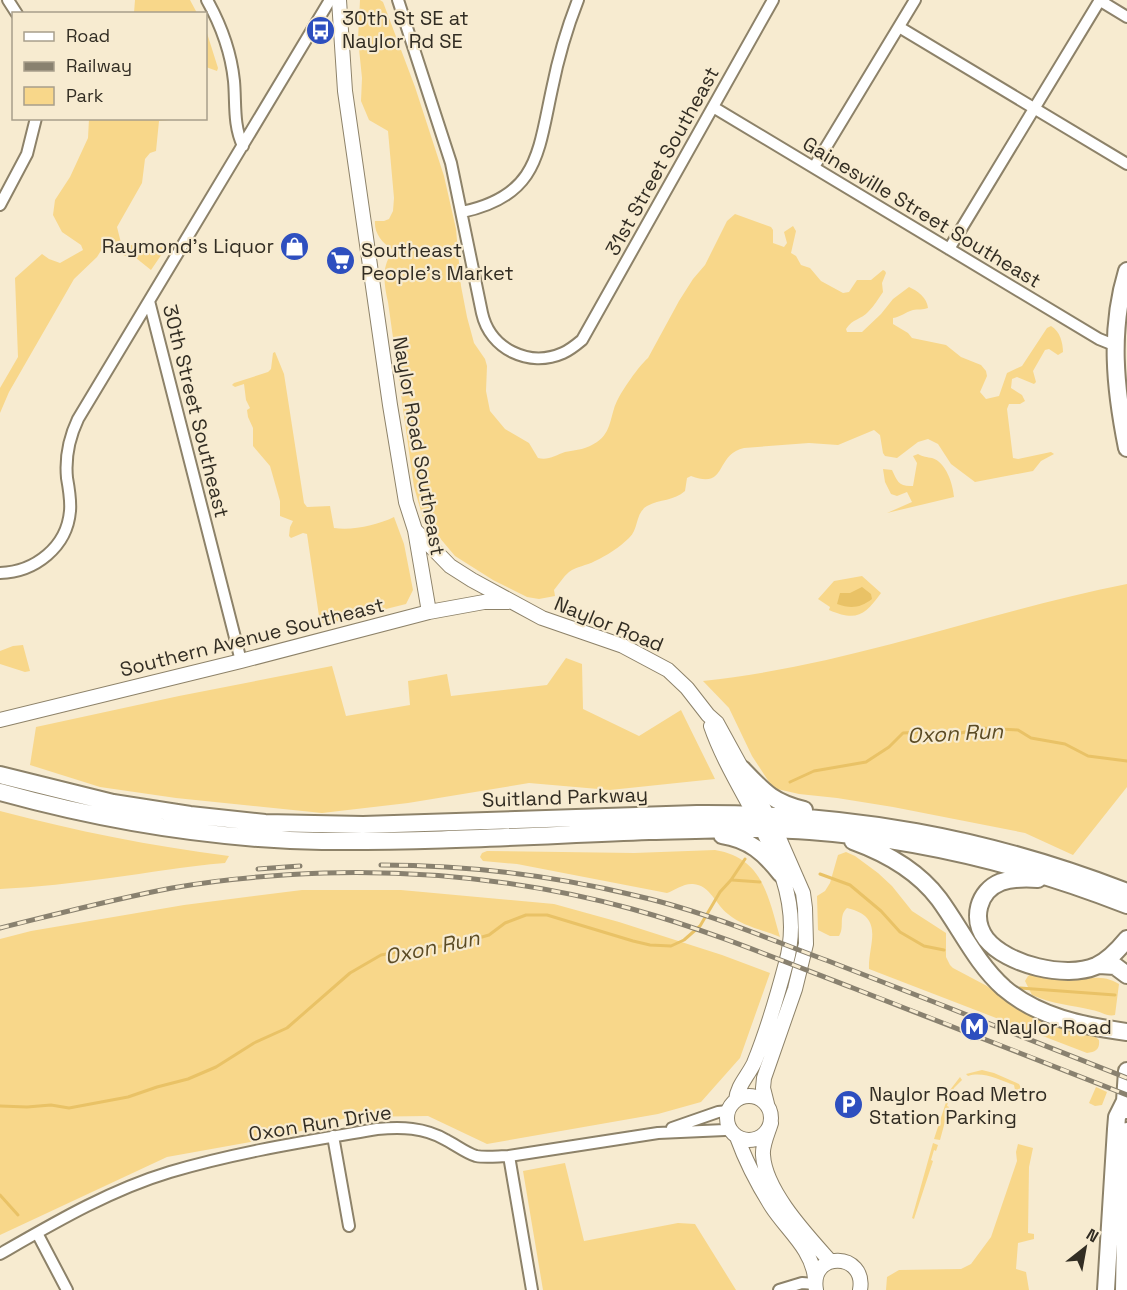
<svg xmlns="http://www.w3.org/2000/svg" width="1127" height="1290" viewBox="0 0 1127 1290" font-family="'Space Grotesk',sans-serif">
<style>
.green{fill:#f8d78a}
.water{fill:#e9c266}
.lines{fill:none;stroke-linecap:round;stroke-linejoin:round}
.stream{stroke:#e9c266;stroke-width:3}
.minor-casing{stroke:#8d8269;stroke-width:14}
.major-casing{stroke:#8d8269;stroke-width:16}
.highway-casing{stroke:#8d8269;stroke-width:20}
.minor{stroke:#fff;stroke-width:10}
.major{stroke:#fff;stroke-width:14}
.highway{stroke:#fff;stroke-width:16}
.rail-casing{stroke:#89816f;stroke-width:5}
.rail{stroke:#f7ebd0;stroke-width:3;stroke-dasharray:9;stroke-linecap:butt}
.labels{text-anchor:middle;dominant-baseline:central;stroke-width:4.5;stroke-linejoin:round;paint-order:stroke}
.poi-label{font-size:20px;fill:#322d23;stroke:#f7ebd0;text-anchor:start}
.street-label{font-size:20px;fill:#322d23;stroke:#f7ebd0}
.water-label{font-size:21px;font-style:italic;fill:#5b4b24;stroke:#f7ebd0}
</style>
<rect width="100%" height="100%" fill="#f7ebd0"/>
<path class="green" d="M135,0H190L197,13H134Z
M360,0H380L383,2L415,87L444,176L456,229L461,286L467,317L474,343L485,359L487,366L486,391L490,411L505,429L529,443L538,458C548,461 556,455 565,452C577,450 587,449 597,442C612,432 610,415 617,401C623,389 638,367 648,358L679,301L693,279L705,265L727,221L735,214L771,227L773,230V243L784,247L787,243L784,232L793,226L796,231L791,253L796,256L801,265L810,268L821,281L843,293L849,292L857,280H871L883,270L885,271L886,273L882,283L883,292C879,298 874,306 868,312C862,319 852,319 846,329L847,332H862L881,314L893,299L909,287C918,291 927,298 928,308C923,310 918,309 913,310C905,312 901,317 893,318V324L908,333L912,338L946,345L961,357L981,365L986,371L987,376L980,392L986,399L999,396L1007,373L1022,366L1047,328L1051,326C1060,331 1063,343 1063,352L1058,355L1049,349L1045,350L1033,371L1036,382L1034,384L1017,377L1012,379L1011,388L1022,395L1025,401L1020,404H1009L1007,409L1013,458L1018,459L1051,452L1054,454L1041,461L1033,471L975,482L951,464L938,444L928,439L918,442L897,458L885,456L883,453L880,435L874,430L838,445L809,443L744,448C714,455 728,490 691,476L687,478L685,491C674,501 660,499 647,506C635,513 639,529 629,538C620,547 606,556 595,561C586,566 577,566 569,572C563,577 559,584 554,590L555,596L539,599L527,597L493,580L455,556L423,518L414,487L388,302C384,285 381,265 393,252L392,249C382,243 374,233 375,221H384L389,219L393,211L394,198L388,131L369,120L361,101L362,78L358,39Z
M206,30L218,68L217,71L206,67Z
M89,119L170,120L159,121L156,151L150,153L145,159L142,183L117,227L121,243L142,247L154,253L163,244L166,248L151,270L136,258C124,259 115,247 102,249L97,257L74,279L9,392L0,413V388L18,357L15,278L42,254L49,259L60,263L83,250L81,245L62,232L53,215L55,200L70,177L88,138Z
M275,352L284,374L304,503L307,507L330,506L334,528C352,531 378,525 394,517L404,544L413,590L406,604L330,623H320L307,534L303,533L291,538L289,536L290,527L293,521L280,516V501L270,466L253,446V428L248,417L247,410L250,408L246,400L244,384L235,387L232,385L234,383L268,372L271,369L273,353Z
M918,454C923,457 927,457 932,458C946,462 953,484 954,497L887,513L912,502L907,492L897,496L891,494L885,482L883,469L892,470C897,481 899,487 913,486L917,463L913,456Z
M862,576L881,593C865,615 857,622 829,610L830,607L818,599L834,581Z
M1127,584V787L1073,855L1025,833L893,807L837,798L799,794L773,788L752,756L729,708L703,681C847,666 985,612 1127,584Z
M23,645L30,671L25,672L0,664V651L13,646Z
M566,658L582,664L583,709L639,736L681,710L715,779L610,790L529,783L408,803L322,813L176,798L100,787L30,765L36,727L179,696L332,666L346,716L410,705L408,681L447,674L451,696L547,685Z
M0,811C76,831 151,846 229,856L225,863C186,866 149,873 110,878C74,883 37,887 0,889Z
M715,850C763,858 768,896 780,937C763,930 742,926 728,914C716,905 710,885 693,884C684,883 675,890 667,893L517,864L483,861L480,857L482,853L487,851L634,853Z
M846,852L855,856L878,873L892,886L912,911L946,933V957L950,965L953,968L987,986L1012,1005L1028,1014L1055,1026L1093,1034L1099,1040C1100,1049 1096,1052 1087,1053L869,969C868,944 886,917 847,908C838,916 845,927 839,936H830L818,930L817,896L825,891L830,883L838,855Z
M302,890H401L554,904L619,922L722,955L770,973L740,1058L701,1102L658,1114L487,1144L428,1116L349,1117L284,1136L167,1157L0,1235V939L31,931L184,905Z
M1034,973C1050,975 1066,977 1082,978C1096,978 1106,976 1119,984L1115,1015C1107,1017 1100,1011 1092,1010C1071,1005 1052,1004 1032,995L1025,981L1028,976Z
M982,1070L994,1073L1019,1084L1021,1088L1019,1090H1015L1014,1085C1000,1080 983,1071 968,1076L966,1074Z
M960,1077L962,1080L954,1088L952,1097L950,1096L947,1106L949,1107L940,1140L934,1139L950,1090Z
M1096,1087L1107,1092L1102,1105L1095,1106L1089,1103Z
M933,1143L938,1145L936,1151L934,1150L931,1160L933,1161L914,1219L912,1218Z
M1018,1144L1033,1148L1029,1167L1028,1233L1034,1234V1239L1018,1243L1016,1269L1026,1272L1029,1290H886L887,1277L899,1270L961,1269L971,1264L991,1237L1017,1161L1016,1152Z
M565,1163L584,1241L678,1223L695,1224L736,1290H543L523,1171Z"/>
<path class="water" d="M862,587L871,594L872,599C860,608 851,609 837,604L840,593H850Z"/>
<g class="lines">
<path class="stream" d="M790,782L814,771L866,762L889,747L903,733L921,732L945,737L981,728L1018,730L1031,738L1065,744L1088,756L1127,761
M820,874L850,885L881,911L900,932L924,946L944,950
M732,880L760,882
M1020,988L1115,995
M0,1106L27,1107L51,1105L69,1108L128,1097L157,1087L188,1079L216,1067L254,1043L287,1028L350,973L381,955L420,948L454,945L489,935L505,923L526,915H547L633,941L650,945L671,946L684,940L700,926L720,892L731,880L745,859
M0,1195L18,1215"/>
<defs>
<path id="minor" d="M8,0L17,14
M207,0C221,25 231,52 234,81C236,103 233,125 243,146
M398,0L451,163L482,313C490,349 529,368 563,353C570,350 576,345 582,340L773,0
M1099,0L1127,17
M899,27L1127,164
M713,107L1099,339L1114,345
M814,167L915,0
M0,205L27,154L36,118
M462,212C538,196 538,153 552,89C558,59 567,28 578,0
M949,249L1100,0
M149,301L241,661
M0,573C35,572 67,547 70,511C71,500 69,489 67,478C65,457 69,438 78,419L330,0
M672,1128L718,1112L728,1111
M333,1136L349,1226
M509,1156L532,1290
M37,1233L67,1290
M0,1254C54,1223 110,1190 170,1172C237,1152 308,1141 377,1129C401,1127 424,1127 446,1140C456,1145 466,1153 476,1156C486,1158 499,1156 509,1156L658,1133L725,1130L729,1128
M779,1290L802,1283L815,1284"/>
<path id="major" d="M339,0L345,91L390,405L406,502L415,530L429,612
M415,530L450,566L472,580L542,618L623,646L668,670L687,688L708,715L717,723L775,829L803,893L805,908L806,944L795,989L764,1078L763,1088L767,1104
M0,720L241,661L429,612L484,602H508
M711,726C737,802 811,876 786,963C777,997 767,1031 754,1063C748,1076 737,1086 736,1100
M727 1118a22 22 0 1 1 44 0a22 22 0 1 1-44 0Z
M771,1123C768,1133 762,1145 763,1155C765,1191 807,1235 830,1261
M737,1137C746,1162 758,1185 772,1207C787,1230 812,1249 815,1278
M816,1290C809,1250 867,1252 860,1290"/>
<path id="highway" d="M1127,271C1109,330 1115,388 1127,448
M742,769C764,792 772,802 804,810
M0,775L113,803L190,815L265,823L363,825L697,814C850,813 985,837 1127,892
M0,792C105,821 213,839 322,841C431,842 541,835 649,831C703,830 756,827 810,831C919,839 1025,865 1127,905
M722,835C749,839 765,853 781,874
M853,841C886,853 918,871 939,899C961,929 976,963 1004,988C1038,1017 1083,1026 1127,1032
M1038,879C1025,878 1013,878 1001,882C978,891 971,919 986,939C1007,965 1066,979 1096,966C1109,960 1118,950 1127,939
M1099,965L1115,966L1127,975
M1126,1110L1125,1101L1127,1071
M1106,1290L1116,1129L1117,1117L1125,1101
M1124,1290L1127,1131"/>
</defs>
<use href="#minor" class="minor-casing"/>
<use href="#major" class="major-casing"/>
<use href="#highway" class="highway-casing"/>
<use href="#minor" class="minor"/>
<use href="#major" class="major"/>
<use href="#highway" class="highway"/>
<defs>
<path id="rail" d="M381,865C466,865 550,875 633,895C701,910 766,938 831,962C930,1000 1028,1039 1127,1078
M258,869L300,866
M0,928C57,914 114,899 172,888C221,879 273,875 324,873C427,870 533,882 632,909C708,930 780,960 853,988C945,1023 1036,1059 1127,1095"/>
</defs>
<use href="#rail" class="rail-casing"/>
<use href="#rail" class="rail"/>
</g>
<defs>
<symbol id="bus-disc" viewBox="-11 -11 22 22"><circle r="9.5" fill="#2e4fbf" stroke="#f7ebd0"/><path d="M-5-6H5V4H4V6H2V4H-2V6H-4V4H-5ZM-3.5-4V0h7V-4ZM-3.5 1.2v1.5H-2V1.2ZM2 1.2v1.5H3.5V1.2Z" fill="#fff"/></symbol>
<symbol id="shop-disc" viewBox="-11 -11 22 22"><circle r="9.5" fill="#2e4fbf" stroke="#f7ebd0"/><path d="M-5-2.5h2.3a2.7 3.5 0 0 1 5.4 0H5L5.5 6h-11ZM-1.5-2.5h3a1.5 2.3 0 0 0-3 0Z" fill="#fff"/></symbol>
<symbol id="supermarket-disc" viewBox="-11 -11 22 22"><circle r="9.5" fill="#2e4fbf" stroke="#f7ebd0"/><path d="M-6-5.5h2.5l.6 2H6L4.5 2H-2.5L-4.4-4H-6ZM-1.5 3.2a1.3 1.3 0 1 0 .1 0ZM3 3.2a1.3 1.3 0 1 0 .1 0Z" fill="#fff"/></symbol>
<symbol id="metro-disc" viewBox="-11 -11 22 22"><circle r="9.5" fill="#2e4fbf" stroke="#f7ebd0"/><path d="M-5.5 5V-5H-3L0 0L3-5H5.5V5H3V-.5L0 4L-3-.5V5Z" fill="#fff"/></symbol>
<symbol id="parking-disc" viewBox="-11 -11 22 22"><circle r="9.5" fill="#2e4fbf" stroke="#f7ebd0"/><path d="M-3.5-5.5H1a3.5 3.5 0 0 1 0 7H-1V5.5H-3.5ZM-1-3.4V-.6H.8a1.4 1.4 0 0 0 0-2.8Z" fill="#fff"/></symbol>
</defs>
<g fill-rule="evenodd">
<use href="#bus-disc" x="304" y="14" width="33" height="33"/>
<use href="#shop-disc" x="278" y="230" width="33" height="33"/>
<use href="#supermarket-disc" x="324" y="244" width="33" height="33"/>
<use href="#metro-disc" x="958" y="1010" width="33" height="33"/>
<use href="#parking-disc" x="832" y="1088" width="33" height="33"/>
</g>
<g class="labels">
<g class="poi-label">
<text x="342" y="18">30th St SE at<tspan x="342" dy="23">Naylor Rd SE</tspan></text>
<text x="274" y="246" text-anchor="end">Raymond's Liquor</text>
<text x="361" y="250">Southeast<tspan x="361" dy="23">People's Market</tspan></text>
<text x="996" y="1027">Naylor Road</text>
<text x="869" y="1094">Naylor Road Metro<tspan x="869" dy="23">Station Parking</tspan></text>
</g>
<g class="street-label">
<text transform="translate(662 161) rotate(-61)">31st Street Southeast</text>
<text transform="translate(922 212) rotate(31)">Gainesville Street Southeast</text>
<text transform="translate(196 411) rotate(76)">30th Street Southeast</text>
<text transform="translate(419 446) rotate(80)">Naylor Road Southeast</text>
<text transform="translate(609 624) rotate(22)">Naylor Road</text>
<text transform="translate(252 637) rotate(-14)">Southern Avenue Southeast</text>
<text transform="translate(565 797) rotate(-2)">Suitland Parkway</text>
<text transform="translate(320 1123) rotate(-9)">Oxon Run Drive</text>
</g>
<g class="water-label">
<text transform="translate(955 733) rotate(-3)">Oxon Run</text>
<text transform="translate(432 947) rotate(-12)">Oxon Run</text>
</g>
</g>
<rect x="12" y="12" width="195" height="108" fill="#f7ebd0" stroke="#a89f8b" stroke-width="1.5"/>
<rect x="24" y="32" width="30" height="9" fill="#ffffff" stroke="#a89f8b" stroke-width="1.5"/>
<text x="66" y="42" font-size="18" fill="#322d23">Road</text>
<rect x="24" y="62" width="30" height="9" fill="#89816f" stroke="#a89f8b" stroke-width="1.5"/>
<text x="66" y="72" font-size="18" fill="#322d23">Railway</text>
<rect x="24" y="87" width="30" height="18" fill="#f8d78a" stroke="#a89f8b" stroke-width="1.5"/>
<text x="66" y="102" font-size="18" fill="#322d23">Park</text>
<g transform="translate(1085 1248) rotate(31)" stroke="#f7ebd0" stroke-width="4.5" paint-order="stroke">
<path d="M0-4.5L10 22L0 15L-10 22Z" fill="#322d23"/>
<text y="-9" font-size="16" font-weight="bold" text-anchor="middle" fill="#322d23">N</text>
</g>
</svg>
